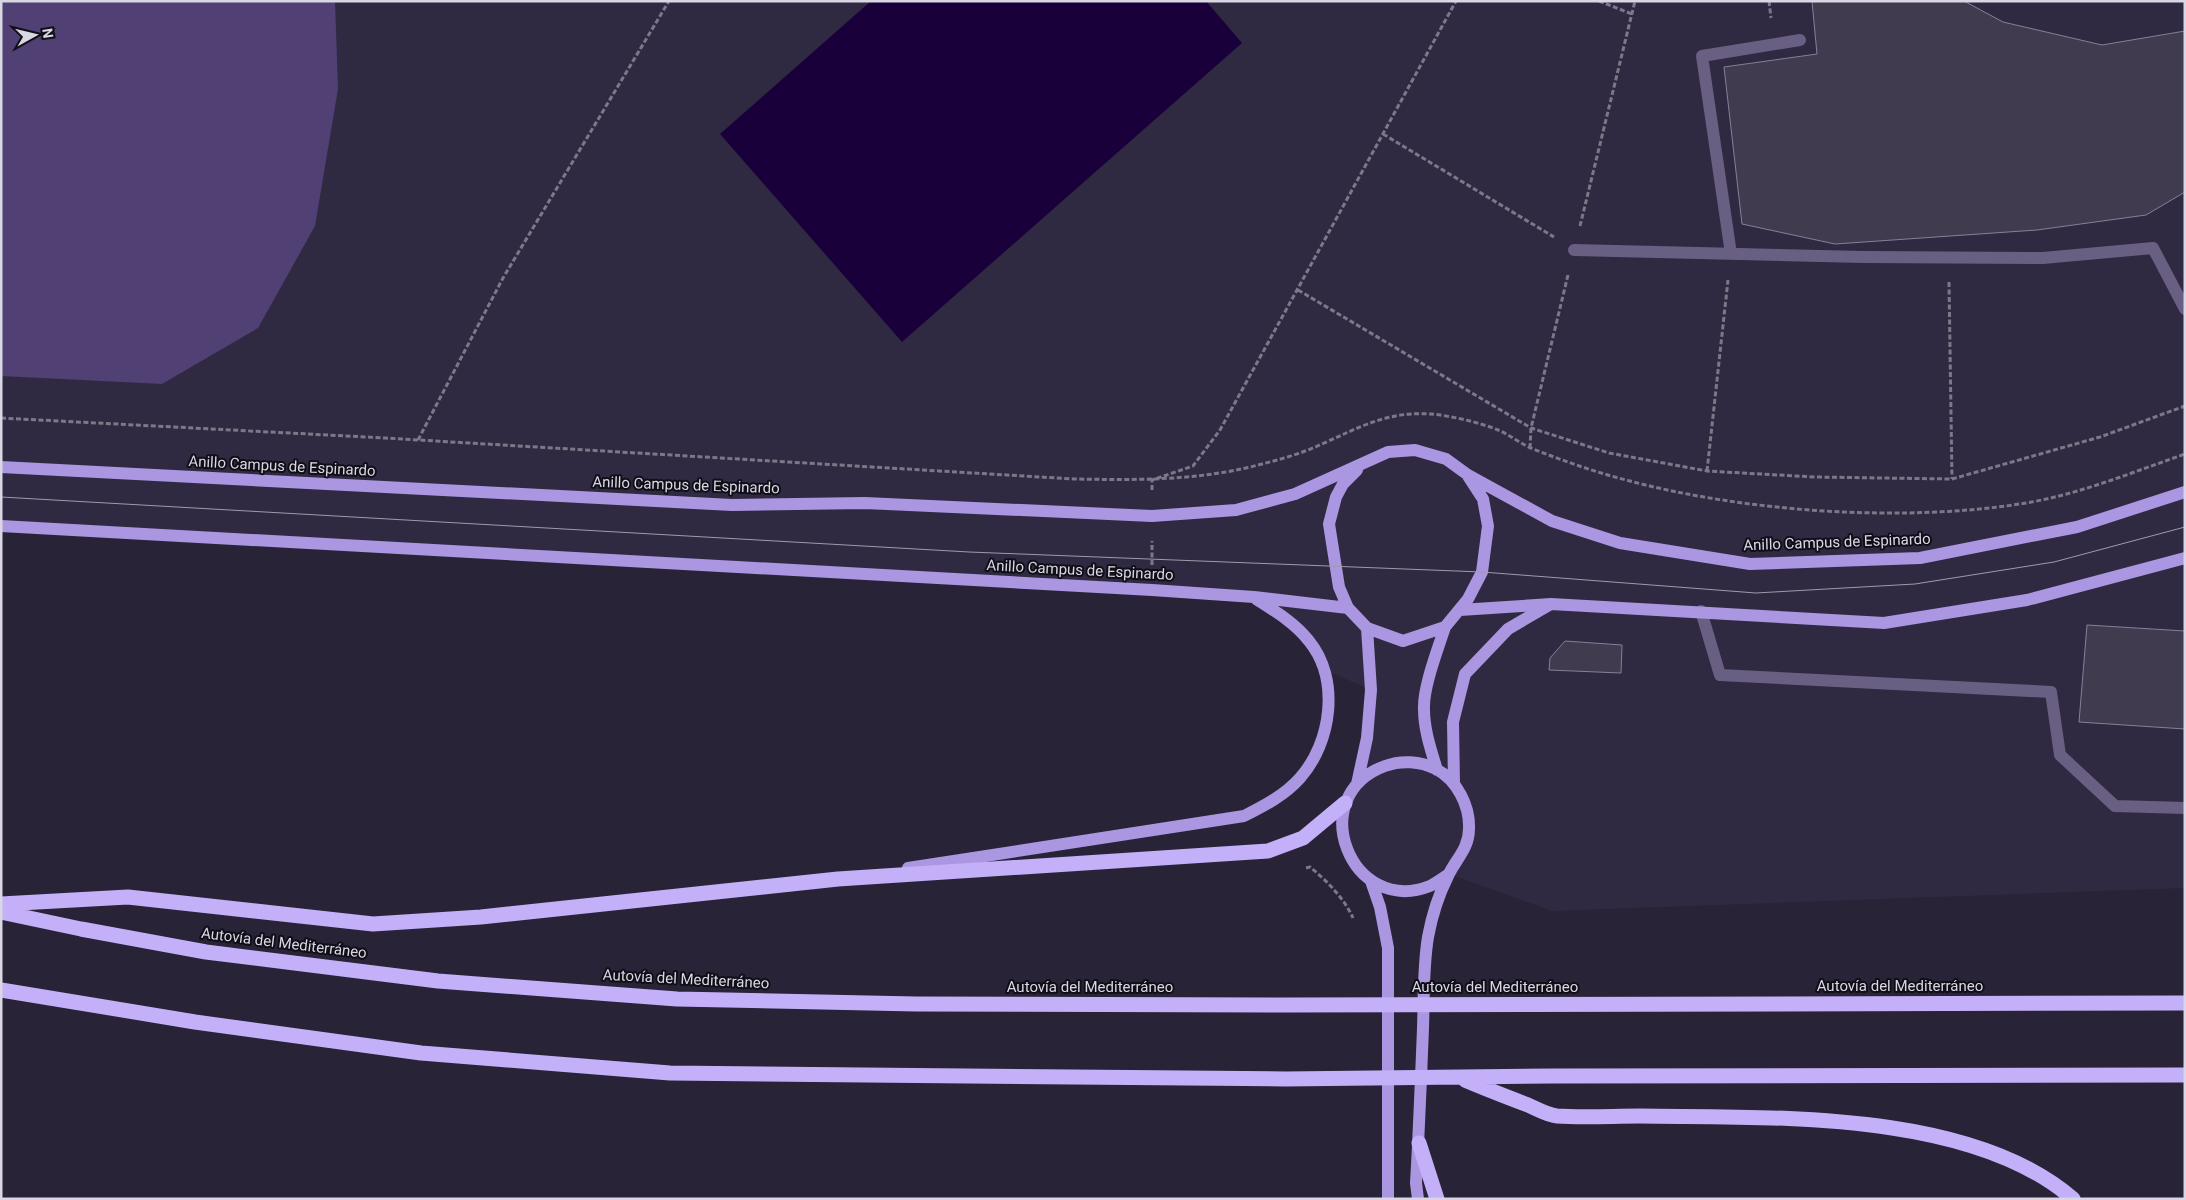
<svg xmlns="http://www.w3.org/2000/svg" width="2186" height="1200" viewBox="0 0 2186 1200" font-family="Roboto,sans-serif">
<style>
.built{fill:#302942}
.green{fill:#504074}
.water{fill:#1a003a}
.building{fill:#403b4f;stroke:#868098}
.lines{fill:none;stroke-linecap:round;stroke-linejoin:round}
.path{stroke:#7c7888;stroke-width:3;stroke-dasharray:5 2.5;stroke-linecap:butt}
.minor{stroke:#695f83;stroke-width:12}
.major{stroke:#ab96e1;stroke-width:12}
.highway{stroke:#c4b0f8;stroke-width:15}
.tram{stroke:#9f9baa;stroke-width:1}
.labels{text-anchor:middle;dominant-baseline:central;stroke-width:4;stroke-linejoin:round;paint-order:stroke}
.street-label{font-size:15px;fill:#dad7e4;stroke:#100e17}
</style>
<rect width="100%" height="100%" fill="#282336"/>
<path class="built" d="M1,1H2185V888L1552,911L1449,874L1430,886L1386,888L1355,866L1341,823L1357,784L1371,690L1325,670L1310,642L1254,597L1,526Z"/>
<path class="green" d="M1,1H335L338,89L315,226L258,328L162,384L1,376Z"/>
<path class="water" d="M871,1H1206L1242,43L902,342L720,134Z"/>
<path class="building" d="M1812,1H1964L2003,22L2102,45L2185,31V192L2146,215L2037,230L1835,244L1742,224L1724,67L1817,54Z
M2087,625L2185,631V729L2079,722Z
M1565,641L1622,645L1621,673L1549,670L1550,658Z"/>
<g class="lines">
<path class="path" d="M1599,1L1632,14
M1769,1L1771,18
M1383,134L1554,237
M1580,226L1635,1
M1949,282L1952,479
M1298,290L1531,428L1609,453L1707,471L1814,477L1952,479L2100,437L2185,406
M1,418L385,438L1074,479C1138,480 1199,481 1262,464C1282,459 1303,453 1322,444C1360,427 1388,411 1431,414C1452,416 1478,422 1498,430C1510,435 1521,444 1533,449C1564,461 1595,472 1626,480C1745,512 1904,523 2026,503C2080,494 2133,472 2185,454
M418,440L503,278L669,1
M1530,448L1531,428L1568,275
M1707,471L1728,280
M1152,490V480L1193,466L1220,430L1456,1
M1152,565V541
M1306,868L1310,867C1327,881 1344,898 1353,918"/>
<path class="minor" d="M1574,250L1863,257L2043,258L2153,248L2185,309
M1731,254L1702,56L1800,40
M1701,611L1720,675L2051,692L2060,755L2115,806L2185,808"/>
<path class="major" d="M1,467L732,505L865,503L1152,516L1236,510L1295,494L1388,452L1415,450L1446,459L1468,475L1552,521L1620,543L1750,564L1920,558L2077,527L2185,492
M1357,470L1343,484L1336,497L1329,524L1339,587L1348,608L1367,628L1403,641L1445,627L1468,599L1482,572L1488,526L1483,499L1468,476
M1,526L1152,590L1254,597L1348,608
M1460,610L1551,604L1884,623L2027,600L2185,558
M1437,770C1431,750 1424,730 1424,709C1423,687 1438,649 1445,627
M1357,784L1367,738L1371,690L1367,628
M1454,784L1453,722L1465,674L1508,629L1549,605
M908,868L1244,816C1264,806 1285,795 1300,778C1332,742 1340,679 1309,641C1295,623 1275,611 1256,599
M1371,881L1380,907L1388,948V1199
M1418,1199L1416,1183C1419,1131 1421,1079 1423,1028C1424,998 1423,967 1428,937C1432,915 1438,896 1448,876C1455,860 1469,849 1469,829C1470,806 1457,780 1436,769C1420,761 1401,760 1385,766C1303,796 1351,917 1430,886C1436,883 1443,878 1449,874"/>
<path class="highway" d="M1,904L128,897L373,924L481,917L838,879L1268,851L1303,838L1345,803
M1,912L81,929L206,952L438,981L677,999L916,1004L1285,1005L2185,1003
M1,990L195,1022L421,1053L670,1073L1285,1079L1554,1076L2185,1075
M1465,1080C1486,1089 1507,1097 1528,1105C1537,1109 1547,1115 1557,1116C1584,1118 1612,1116 1640,1116C1769,1118 1970,1109 2073,1199
M1419,1143L1437,1199"/>
<path class="tram" d="M1,497L969,552L1482,572L1756,593L1915,584L2054,562L2185,527"/>
</g>
<g class="labels">
<g class="street-label">
<text transform="translate(282 466) rotate(3)">Anillo Campus de Espinardo</text>
<text transform="translate(686 485) rotate(2)">Anillo Campus de Espinardo</text>
<text transform="translate(1837 542) rotate(-2)">Anillo Campus de Espinardo</text>
<text transform="translate(1080 570) rotate(3)">Anillo Campus de Espinardo</text>
<text transform="translate(284 943) rotate(7)">Autovía del Mediterráneo</text>
<text transform="translate(686 979) rotate(3)">Autovía del Mediterráneo</text>
<text x="1900" y="986">Autovía del Mediterráneo</text>
<text x="1090" y="987">Autovía del Mediterráneo</text>
<text x="1495" y="987">Autovía del Mediterráneo</text>
</g>
</g>
<rect width="2186" height="1200" fill="none" stroke="#dad7e4" stroke-width="5"/>
<g transform="translate(35 35) rotate(82)" stroke="#100e17" stroke-width="4" paint-order="stroke">
<path d="M0-4L9 19L0 12L-9 19Z" fill="#dad7e4"/>
<text y="-8" font-size="14" font-weight="bold" text-anchor="middle" fill="#dad7e4">N</text>
</g>
</svg>
